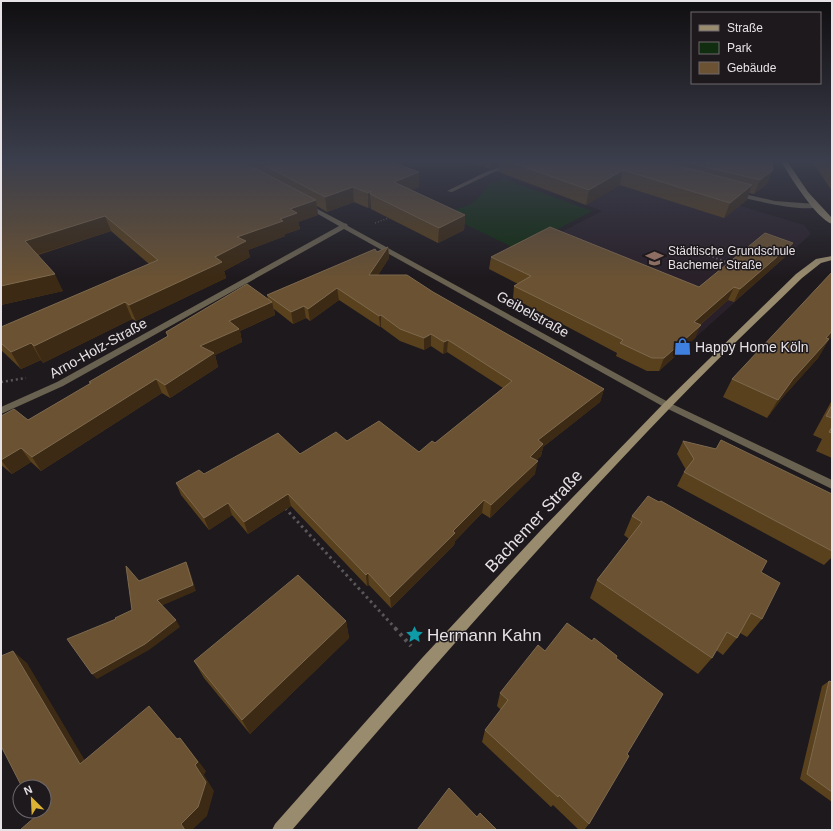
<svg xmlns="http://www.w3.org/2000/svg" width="833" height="831" viewBox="0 0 833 831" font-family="Helvetica,sans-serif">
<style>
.built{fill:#292029}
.green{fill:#102d10}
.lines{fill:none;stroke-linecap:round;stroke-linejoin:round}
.path-far4{stroke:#5a5659;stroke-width:1.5;stroke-dasharray:1 2;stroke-linecap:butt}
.path-far3{stroke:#5a5659;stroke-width:2;stroke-dasharray:1.5 2.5;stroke-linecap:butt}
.path-far2{stroke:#5a5659;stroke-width:2.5;stroke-dasharray:2 3;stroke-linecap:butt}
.path-far1{stroke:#5a5659;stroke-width:3;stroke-dasharray:2.5 3.5;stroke-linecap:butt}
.path{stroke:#5a5659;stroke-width:4;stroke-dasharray:3 4.5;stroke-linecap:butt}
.street{fill:#6a6250;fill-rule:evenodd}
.secondary{fill:#988b6e;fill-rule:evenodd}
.wall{fill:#5a411d}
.shaded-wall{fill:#3c2a14}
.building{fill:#6a5233;stroke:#7d694e}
.labels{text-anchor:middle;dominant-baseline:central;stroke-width:3;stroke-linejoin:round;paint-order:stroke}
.far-poi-label{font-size:12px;fill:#e6e2e5;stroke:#1e191d;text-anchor:start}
.street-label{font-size:14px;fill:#e6e2e5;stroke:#1e191d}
.poi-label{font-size:14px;fill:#e6e2e5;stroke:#1e191d;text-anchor:start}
.near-street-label{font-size:17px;fill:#e6e2e5;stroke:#1e191d}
.near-poi-label{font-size:17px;fill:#e6e2e5;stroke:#1e191d;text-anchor:start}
</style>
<rect width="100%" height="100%" fill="#1e191d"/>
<path class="built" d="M638,175L804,225L811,234L695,338L642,314L548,239L602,211L586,205Z"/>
<path class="green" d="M504,179L592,211L518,250L444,214L469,205L477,199L489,184Z"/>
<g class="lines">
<path class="path-far4" d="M460,161L467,164
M375,223L391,217"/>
<path class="path-far3" d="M705,254L731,264"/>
<path class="path-far2" d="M1,382L26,378"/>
<path class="path-far1" d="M285,508L396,629"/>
<path class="path" d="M395,628L411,646"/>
<path class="street" d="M516,161H525L492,173L452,192L447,191L488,171Z
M735,192L775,201L816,204L819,206C808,214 748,199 733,195V193Z
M306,203L344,223L347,224L348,226L670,403L832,480V489L664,407L344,229L63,386L1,414V407L57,382L339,226L304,206L303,205Z"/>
<path class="secondary" d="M781,161H787L808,192L832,218V224C816,218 790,177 781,161Z
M832,256V260L821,263L802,278C758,321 713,363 670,408C539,544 416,687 292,830H272L275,824L422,658L541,530L664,403L796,274L816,259Z"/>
</g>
<path class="wall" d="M1,161H402L400,165L419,187L411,190L465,215L464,230L438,243L371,209V207L368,208L354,202L327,212L317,206L318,215L298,222L300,229L285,234V236L248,250L250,257L224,271L226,278L136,321L132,319L43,363L41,360L21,369L1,350V327L149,264L111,231L38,255L63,291L1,305Z
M469,161H772L767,184L754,194L749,193L747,200L724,218L620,185L586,205L499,172V165L490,169Z
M812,161H832V190L830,188Z
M793,243L787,255L734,302L728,300L700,325L695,338L659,371H647L616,356L617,353L513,298L514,286L518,284L489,269L491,257L699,287Z
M388,247L389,258L378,275L433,292L604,389L600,402L543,447L541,456L536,460L535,474L490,518L482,513L455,541L454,545L391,608L369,585L367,586L291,506L248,534L232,515L209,530L181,495L176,483L204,474L300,454L347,441L419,452L435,443L503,388L447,352L443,354L431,346L424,350L400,341L381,327H380L339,300L310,321L306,318L293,324L274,309L275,315L240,331L242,342L215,355L218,367L170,398L162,393L41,471L31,462L12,474L1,465V416L28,420L90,384L89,382L168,337L166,332L268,299L267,295L377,252Z
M832,336L829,339L818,358L782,398L767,418L723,397L732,379Z
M832,400V458L816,451L822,439L813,435Z
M683,441L832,494V557L824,565L677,486L684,472L686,470L677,454Z
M632,516L761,572L762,619L747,637L740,633L737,638L723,655L716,650L712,658L698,674L590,598L597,580L629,539L624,535Z
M346,621L349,638L250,734L204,678L194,661Z
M545,651L616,658L627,754L589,824L584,830H579L553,805L551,807L482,742L485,730L501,710L497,706L500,693Z
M829,681L832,682V802L800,779L822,686Z"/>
<path class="shaded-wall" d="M396,161H402L396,177L395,163Z
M490,161H500L499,165L490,169Z
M623,170L620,185L586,205L589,190Z
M773,170L767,184L754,194L760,180Z
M419,172V187L394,197V182Z
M752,185L747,200L724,218L730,203Z
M353,187L354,202L327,212L325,197Z
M371,191L370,194L371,207L368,208V193Z
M316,200L318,215L298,222L300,229L285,234V236L248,250L250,257L224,271L226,278L136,321L129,305L215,257L237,237L290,209Z
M465,215L464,230L438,243L439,228Z
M105,216L111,231L33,256L25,241Z
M793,243L787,255L734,302L740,289Z
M388,247L389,258L370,287L369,275Z
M55,274L63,291L1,305V286Z
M734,287L728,300L688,335L694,322Z
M337,288L339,300L310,321L308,309Z
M125,302L132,319L43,363L34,346Z
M272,302L275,315L240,331L242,342L215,355L218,367L170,398L165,385L200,346L229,321Z
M304,306L306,318L293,324L291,312Z
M381,315V327H380L379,316Z
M701,325L695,338L659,371L664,358Z
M832,331V336L828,340L829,339L818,358L782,398L767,418L778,400L793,379Z
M431,334V346L424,350V338Z
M448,340L447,352L443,354L444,342Z
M31,343L41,360L21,369L11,352Z
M156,379L162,393L41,471L32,457Z
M604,389L600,402L543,447L541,456L527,470L530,457L538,440Z
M21,448L31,462L12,474L1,460Z
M538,461L535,474L490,518L491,505Z
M288,494L291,506L248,534L244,522Z
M484,500L482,513L455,541L454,545L391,608L390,597L453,531Z
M228,503L232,515L209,530L204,518Z
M186,562L189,568L196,591L161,606L157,600Z
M368,573L369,585L367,586L366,575Z
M176,620L180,627L149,650L97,679L92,674Z
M346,621L349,638L250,734L242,720Z
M13,651L27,663L93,774L80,764Z
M180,738L189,749L206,771L204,775L214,791L207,816L192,830H185L181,824L195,765Z"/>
<path class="building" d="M1,161H241L316,200L290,209L297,213L280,219L283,221L237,237L246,241L215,257L222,262L129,305L125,302L34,346L31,343L11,352L1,343V327L158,260L105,216L25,241L55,274L1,286Z
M256,161H396L395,163L419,172L394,182L465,215L439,228L370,194L371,191L368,193L353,187L325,197Z
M508,161H660L752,185L730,203L623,170L589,190Z
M684,161H772L773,170L760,180L702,166Z
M829,161H832V166Z
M550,227L699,287L765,233L793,243L740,289L734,287L694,322L701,325L664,358H652L620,343L623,340L514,286L531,276L491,257Z
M388,247L369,275H407L433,292L604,389L538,440L543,444L530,457L538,461L491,505L484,500L453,531L455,533L390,597L368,573L366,575L288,494L244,522L228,503L204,518L176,483L199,470L204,474L278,433L300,454L336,432L347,441L379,421L419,452L432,441L435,443L512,381L448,340L444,342L431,334L424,338L400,329L381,315L379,316L337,288L308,309L304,306L291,312L267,295L375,249L377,252Z
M832,272V331L826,338L829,339L793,379L778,400L732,379Z
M247,284L272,302L229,321L239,329L200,346L214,353L165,385L156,379L32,457L21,448L1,460V416L14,409L28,420L91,383L89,382L168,336L166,332Z
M832,405V418L826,416Z
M832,427V433L829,432Z
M721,440L832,494V551L684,472L694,459L683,441L716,449Z
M648,496L659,502L661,501L767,561L761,572L780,583L762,619L751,613L737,638L727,632L712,658L597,580L642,522L632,516Z
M186,562L193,585L157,600L176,620L145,644L92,674L67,639L116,619L115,618L132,610L126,566L139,581Z
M298,575L346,621L242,720L194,661Z
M567,623L592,641L594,638L617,656L616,658L663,694L627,754L629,756L589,824L559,795L558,797L485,730L508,700L500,693L538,645L545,651Z
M13,651L80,764L149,706L177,739L180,738L198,762L195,765L206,782L198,807L181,824L185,830H20L36,816L34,811H44V787H22L1,746V656Z
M829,681L832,682V792L807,774Z
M449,788L477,817L480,813L497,830H417Z"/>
<linearGradient id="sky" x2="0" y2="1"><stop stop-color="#100e10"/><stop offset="0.58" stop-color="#3b3e4c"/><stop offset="1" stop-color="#3b3e4c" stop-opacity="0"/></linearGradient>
<rect width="833" height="278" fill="url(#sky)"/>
<defs>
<symbol id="school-bare" viewBox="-9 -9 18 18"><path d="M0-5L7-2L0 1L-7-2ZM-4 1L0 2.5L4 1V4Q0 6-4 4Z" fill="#8d6e63" stroke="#1e191d" stroke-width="2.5" paint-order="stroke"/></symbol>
<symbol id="shop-bare" viewBox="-9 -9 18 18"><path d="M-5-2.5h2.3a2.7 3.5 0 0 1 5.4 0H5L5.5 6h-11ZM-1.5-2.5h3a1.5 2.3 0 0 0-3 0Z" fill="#3f7fe0" stroke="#1e191d" stroke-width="2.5" paint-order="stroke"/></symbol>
<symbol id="sight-bare" viewBox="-9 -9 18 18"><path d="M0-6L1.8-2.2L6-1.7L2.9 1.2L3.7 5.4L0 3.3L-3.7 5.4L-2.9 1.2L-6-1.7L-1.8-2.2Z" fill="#0f9aa8" stroke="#1e191d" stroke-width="2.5" paint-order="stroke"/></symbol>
</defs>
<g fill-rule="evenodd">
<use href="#school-bare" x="642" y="246" width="25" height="25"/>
<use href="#shop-bare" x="670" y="334" width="25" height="25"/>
<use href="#sight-bare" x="402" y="622" width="25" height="25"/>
</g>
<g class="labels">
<g class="far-poi-label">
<text x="668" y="251">Städtische Grundschule<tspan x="668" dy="14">Bachemer Straße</tspan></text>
</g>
<g class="street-label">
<text transform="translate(533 314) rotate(29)">Geibelstraße</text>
<text transform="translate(98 348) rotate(-29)">Arno-Holz-Straße</text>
</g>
<g class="poi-label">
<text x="695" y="347">Happy Home Köln</text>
</g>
<g class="near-street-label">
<text transform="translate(534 521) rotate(-47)">Bachemer Straße</text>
</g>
<g class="near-poi-label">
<text x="427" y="635">Hermann Kahn</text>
</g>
</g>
<rect width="833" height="831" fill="none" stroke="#e6e2e5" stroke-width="4"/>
<rect x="691" y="12" width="130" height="72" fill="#1e191d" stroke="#6e696d"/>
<rect x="699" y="25" width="20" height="6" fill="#988b6e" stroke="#6e696d"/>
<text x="727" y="32" font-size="12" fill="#e6e2e5">Straße</text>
<rect x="699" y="42" width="20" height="12" fill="#102d10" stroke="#6e696d"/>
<text x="727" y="52" font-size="12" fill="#e6e2e5">Park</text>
<rect x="699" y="62" width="20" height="12" fill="#6a5233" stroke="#6e696d"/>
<text x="727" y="72" font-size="12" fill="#e6e2e5">Gebäude</text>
<g transform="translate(32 799) rotate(336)"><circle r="19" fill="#1e191d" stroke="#6e696d"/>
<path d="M0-3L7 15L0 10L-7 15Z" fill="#dbb233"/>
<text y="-6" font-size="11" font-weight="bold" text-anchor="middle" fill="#e6e2e5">N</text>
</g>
</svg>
